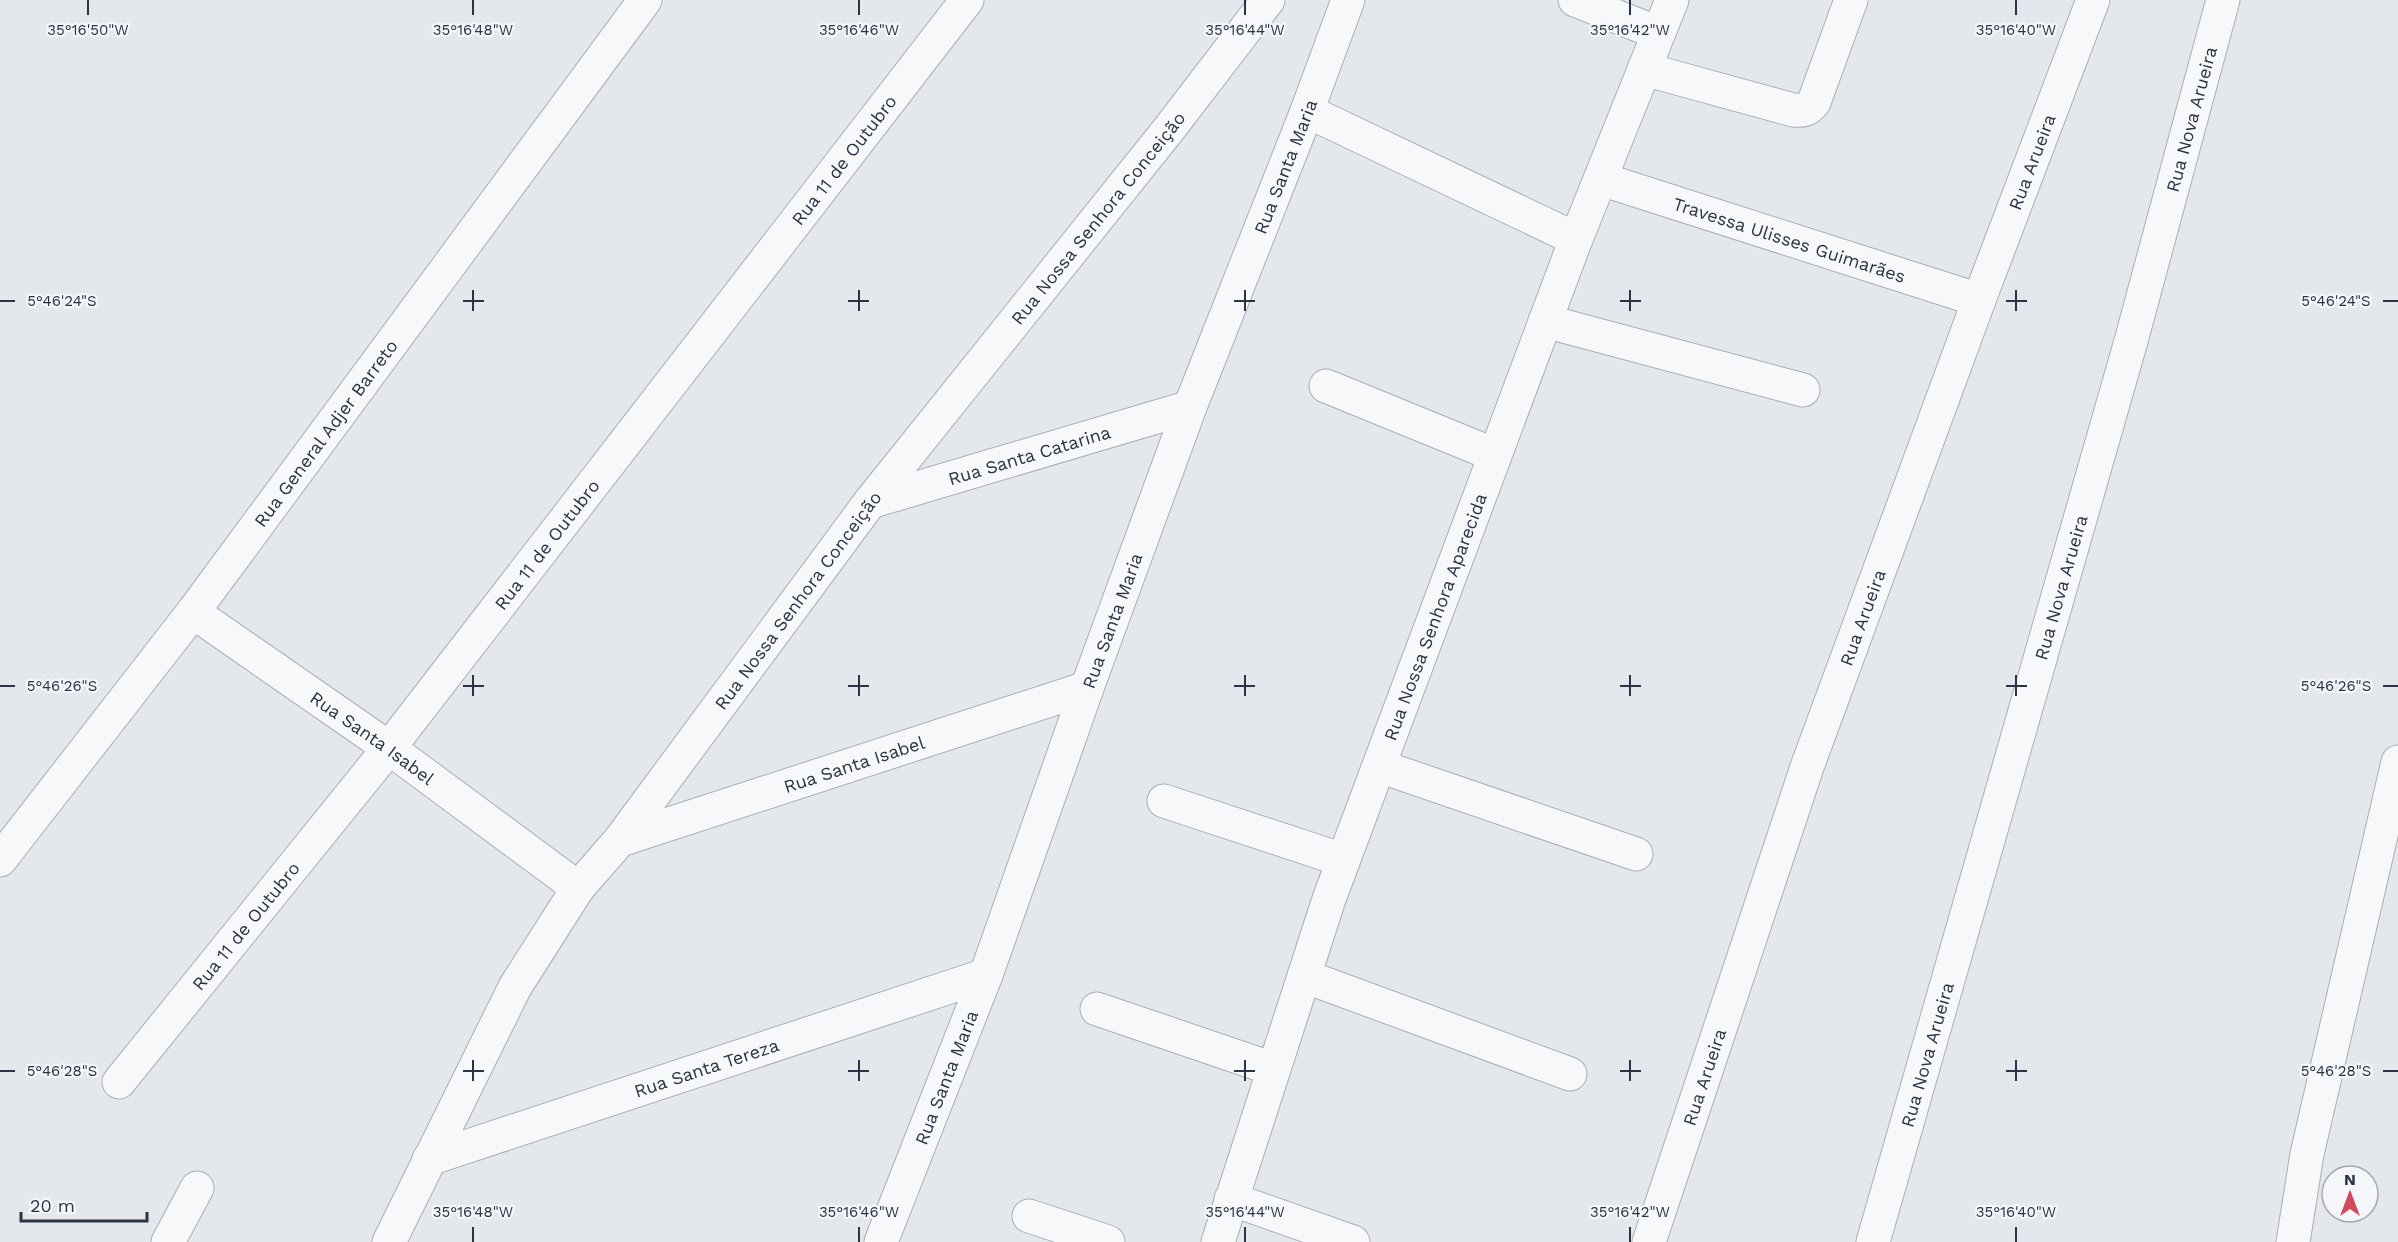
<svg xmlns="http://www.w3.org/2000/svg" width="2398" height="1242" viewBox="0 0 2398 1242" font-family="'Work Sans',sans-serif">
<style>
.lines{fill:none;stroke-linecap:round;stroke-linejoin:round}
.minor-casing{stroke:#a9aeb7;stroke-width:35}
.minor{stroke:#f7f8fa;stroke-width:33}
.ticks{fill:none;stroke:#2b3445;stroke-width:2}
.labels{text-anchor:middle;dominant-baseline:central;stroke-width:4.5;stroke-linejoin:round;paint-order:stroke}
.street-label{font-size:18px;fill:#2b3445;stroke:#f4f6f9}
.ticks-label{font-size:15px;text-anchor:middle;fill:#2b3445;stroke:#f4f6f9;stroke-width:4.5;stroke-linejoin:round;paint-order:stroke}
</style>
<rect width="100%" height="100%" fill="#e4e7ec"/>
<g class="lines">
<defs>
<g id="minor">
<path d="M1575,0L1658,33"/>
<path d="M1644,69L1793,110C1803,111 1808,110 1814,102L1851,0"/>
<path d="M1307,111L1576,239"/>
<path id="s1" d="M1601,179L1979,300"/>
<path d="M1545,321L1803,390"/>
<path d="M1326,386L1495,455"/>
<path id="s2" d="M870,502L1190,407"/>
<path id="s3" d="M193,612L389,748L578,888"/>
<path d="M1379,766L1636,854"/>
<path d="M1164,801L1343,860"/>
<path id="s4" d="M620,840L1087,688"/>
<path id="s5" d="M0,860L193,612L645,0"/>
<path d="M1304,976L1570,1074"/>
<path d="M1097,1009L1273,1069"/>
<path id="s6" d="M119,1082L389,748L967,0"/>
<path id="s7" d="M429,1159L986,975"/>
<path d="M1231,1199L1353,1242"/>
<path d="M1029,1216L1108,1242"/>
<path d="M168,1242L197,1188"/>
<path id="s8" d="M389,1242L515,987L578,888L620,840L870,502L1169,129L1268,0"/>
<path id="s9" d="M881,1242L986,975L1087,688L1190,407L1307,111L1348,0"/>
<path id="s10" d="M1218,1242L1329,899L1576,239L1672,0"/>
<path id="s11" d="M1649,1242L1807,767L1979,300L2093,0"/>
<path id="s12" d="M1873,1242L2131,341L2223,0"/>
<path d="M2293,1242L2307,1154L2398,762"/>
</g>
</defs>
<use href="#minor" class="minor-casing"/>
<use href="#minor" class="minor"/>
</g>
<path class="ticks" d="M88,0V15M473,0V15M859,0V15M1245,0V15M1630,0V15M2016,0V15M473,290V311M859,290V311M1245,290V311M1630,290V311M2016,290V311M0,301H15M463,301H484M848,301H869M1234,301H1255M1620,301H1641M2006,301H2027M2383,301H2398M473,675V696M859,675V696M1245,675V696M1630,675V696M2016,675V696M0,686H15M463,686H484M848,686H869M1234,686H1255M1620,686H1641M2006,686H2027M2383,686H2398M473,1060V1081M859,1060V1081M1245,1060V1081M1630,1060V1081M2016,1060V1081M0,1071H15M463,1071H484M848,1071H869M1234,1071H1255M1620,1071H1641M2006,1071H2027M2383,1071H2398M473,1227V1242M859,1227V1242M1245,1227V1242M1630,1227V1242M2016,1227V1242"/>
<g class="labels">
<g class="street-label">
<text stroke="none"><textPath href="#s12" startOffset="1167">Rua Nova Arueira</textPath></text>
<text stroke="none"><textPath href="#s6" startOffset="1173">Rua 11 de Outubro</textPath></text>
<text stroke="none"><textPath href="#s11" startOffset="1146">Rua Arueira</textPath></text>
<text stroke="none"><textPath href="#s9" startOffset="1149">Rua Santa Maria</textPath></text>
<text stroke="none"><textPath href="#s8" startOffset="1250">Rua Nossa Senhora Conceição</textPath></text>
<text stroke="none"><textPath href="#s1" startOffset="198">Travessa Ulisses Guimarães</textPath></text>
<text stroke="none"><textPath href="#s5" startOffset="537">Rua General Adjer Barreto</textPath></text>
<text stroke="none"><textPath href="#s2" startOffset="166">Rua Santa Catarina</textPath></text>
<text stroke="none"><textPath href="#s6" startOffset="687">Rua 11 de Outubro</textPath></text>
<text stroke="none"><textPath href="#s12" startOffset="681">Rua Nova Arueira</textPath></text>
<text stroke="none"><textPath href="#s8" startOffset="764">Rua Nossa Senhora Conceição</textPath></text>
<text stroke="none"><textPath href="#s10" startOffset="662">Rua Nossa Senhora Aparecida</textPath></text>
<text stroke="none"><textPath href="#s11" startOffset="660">Rua Arueira</textPath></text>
<text stroke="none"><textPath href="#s9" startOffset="663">Rua Santa Maria</textPath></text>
<text stroke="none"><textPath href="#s3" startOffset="219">Rua Santa Isabel</textPath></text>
<text stroke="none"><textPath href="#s4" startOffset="246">Rua Santa Isabel</textPath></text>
<text stroke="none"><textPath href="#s6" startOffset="201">Rua 11 de Outubro</textPath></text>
<text stroke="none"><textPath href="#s12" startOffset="195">Rua Nova Arueira</textPath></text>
<text stroke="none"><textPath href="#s7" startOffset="292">Rua Santa Tereza</textPath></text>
<text stroke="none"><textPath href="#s9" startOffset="177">Rua Santa Maria</textPath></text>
<text stroke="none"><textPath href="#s11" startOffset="174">Rua Arueira</textPath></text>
</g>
</g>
<g class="ticks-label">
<text x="88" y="35">35°16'50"W</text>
<text x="473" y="35">35°16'48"W</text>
<text x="859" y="35">35°16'46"W</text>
<text x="1245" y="35">35°16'44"W</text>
<text x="1630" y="35">35°16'42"W</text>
<text x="2016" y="35">35°16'40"W</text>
<text x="62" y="306">5°46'24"S</text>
<text x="2336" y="306">5°46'24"S</text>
<text x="62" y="691">5°46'26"S</text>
<text x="2336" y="691">5°46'26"S</text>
<text x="62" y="1076">5°46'28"S</text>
<text x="2336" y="1076">5°46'28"S</text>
<text x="473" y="1217">35°16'48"W</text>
<text x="859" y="1217">35°16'46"W</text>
<text x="1245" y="1217">35°16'44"W</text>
<text x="1630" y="1217">35°16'42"W</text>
<text x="2016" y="1217">35°16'40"W</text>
</g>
<g transform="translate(2350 1194)"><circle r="28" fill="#f4f6f9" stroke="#a4a8b1" stroke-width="1.5"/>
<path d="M0-4.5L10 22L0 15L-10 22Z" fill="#d1495b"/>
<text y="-9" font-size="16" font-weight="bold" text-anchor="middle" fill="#2b3445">N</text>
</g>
<path d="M21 1212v9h126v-9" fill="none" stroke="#2b3445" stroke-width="3"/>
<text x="30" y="1212" font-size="18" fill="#2b3445" stroke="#f4f6f9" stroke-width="4.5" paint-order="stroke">20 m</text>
</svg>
